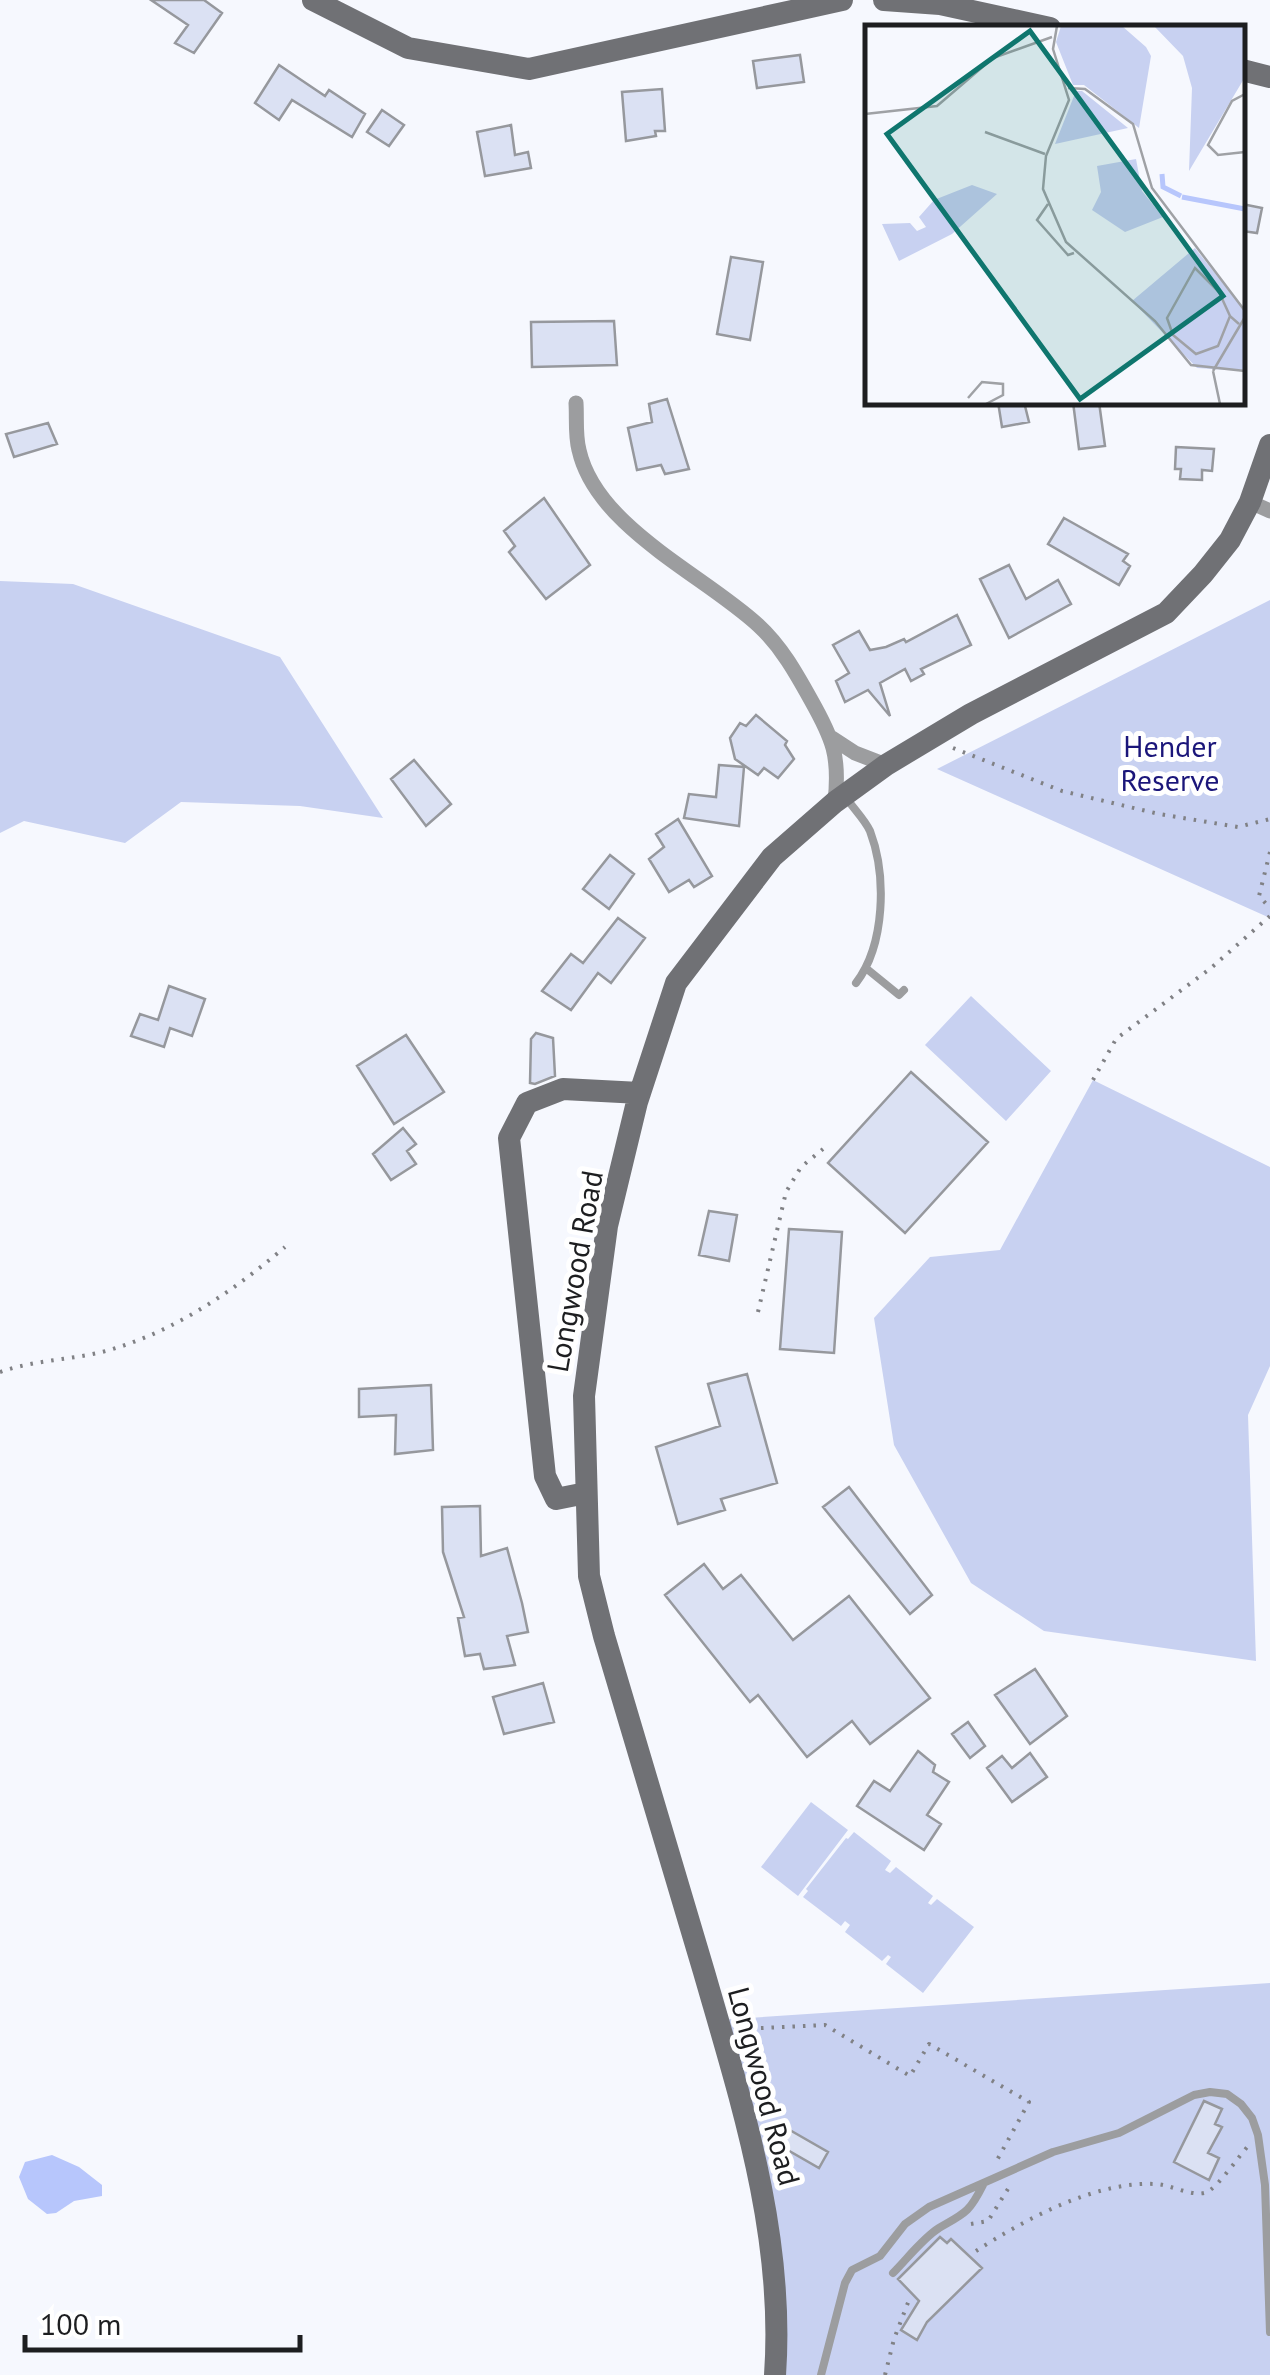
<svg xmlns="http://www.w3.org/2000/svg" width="1270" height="2375" viewBox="0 0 1270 2375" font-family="'PT Sans',sans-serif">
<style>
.green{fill:#c8d1f1}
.water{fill:#b7c6fc}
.building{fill:#dbe1f3;stroke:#96989d;stroke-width:2.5}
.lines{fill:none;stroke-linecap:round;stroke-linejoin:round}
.path{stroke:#808185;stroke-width:4;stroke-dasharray:2.5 8;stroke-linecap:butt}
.lane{stroke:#9c9d9f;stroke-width:8}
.street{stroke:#9c9d9f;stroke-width:15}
.secondary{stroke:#707175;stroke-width:22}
.labels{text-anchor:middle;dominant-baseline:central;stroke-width:10;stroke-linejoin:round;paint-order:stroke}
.park-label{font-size:30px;fill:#1b167a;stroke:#fff}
.street-label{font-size:30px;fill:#1d1e20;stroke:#fff}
.inset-river{fill:none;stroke:#b7c6fc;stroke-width:5}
.inset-road{fill:none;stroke:#9fa1a5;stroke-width:2.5}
.view{fill:#0f766e;fill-opacity:0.15;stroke:#0f766e;stroke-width:5}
.inset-edge{fill:none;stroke:#1d1e20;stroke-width:5}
</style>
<rect width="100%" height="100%" fill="#f6f8fe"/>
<path class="green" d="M0,581L73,584L280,657L383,818L300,806L181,802L125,843L24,821L0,833Z
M1270,600V918L937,769Z
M971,996L1051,1071L1006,1121L925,1045Z
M1093,1080L1270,1167V1366L1248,1415L1256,1661L1044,1631L971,1583L894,1445L874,1318L930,1257L1000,1250Z
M811,1802L848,1830L798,1896L761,1867Z
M854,1832L891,1861L885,1870L890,1873L896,1867L933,1896L928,1903L931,1905L937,1899L974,1927L923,1993L886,1964L891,1957L888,1955L882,1961L845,1932L850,1925L845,1921L841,1926L803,1897L808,1891L806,1889L846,1838L848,1839Z
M1270,1983V2375H775L778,2326L718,2020Z"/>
<path class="water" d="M52,2155L79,2167L102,2185V2196L74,2201L56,2213L47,2214L28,2199L19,2177L25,2162Z"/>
<path class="building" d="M151,0H204L222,13L194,53L175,43L188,25Z
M800,55L804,82L757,88L753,61Z
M279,65L325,96L329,90L365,114L352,137L292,100L279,120L255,103Z
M662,89L665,131H655L656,136L626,141L622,92Z
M382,110L404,125L389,146L367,132Z
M511,125L515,155L528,152L531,168L485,176L477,132Z
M1242,204L1262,208L1257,233L1242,231Z
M731,257L763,262L750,340L717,334Z
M614,321L617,365L532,367L531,322Z
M667,399L689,469L665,474L661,465L637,470L628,428L652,422L649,404Z
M998,402H1024L1029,422L1002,427Z
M1073,402H1099L1105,446L1079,449Z
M48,423L57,444L14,457L6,434Z
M1176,447L1214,449L1212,471L1202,470V480L1180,479L1181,469H1175Z
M544,498L590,565L546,599L509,552L515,546L504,531Z
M1064,518L1128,554L1123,561L1130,566L1119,585L1048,544Z
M1009,565L1026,599L1058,580L1071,604L1009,638L980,579Z
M957,615L971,645L921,669L924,674L911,681L905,669L880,683L890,716L868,690L845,702L836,681L849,673L833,645L859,631L870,650L886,647L904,639L906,642Z
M756,715L787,741L785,745L794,759L778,778L764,768L758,775L735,759L730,738L740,723L746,726Z
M414,760L451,804L426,826L391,779Z
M719,765L744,767L739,826L684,818L689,794L716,797Z
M678,819L712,876L694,887L689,880L669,892L649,859L664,847L656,834Z
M610,855L634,874L609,909L583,889Z
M618,918L645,938L611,983L598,973L571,1010L542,991L571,954L583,963Z
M169,986L205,999L192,1036L170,1028L164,1047L131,1036L140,1014L158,1020Z
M536,1033L553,1038L555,1076L535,1084L530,1083L531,1039Z
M406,1035L444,1092L394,1124L357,1066Z
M911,1072L988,1142L905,1233L828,1163Z
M403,1128L416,1144L407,1151L416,1164L391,1180L373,1154Z
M709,1211L737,1215L729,1261L699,1255Z
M789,1229L842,1232L834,1353L780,1349Z
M747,1374L777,1483L721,1499L725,1510L678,1524L656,1447L720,1426L708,1384Z
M431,1385L433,1450L395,1454L396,1415L359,1417V1389Z
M849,1487L932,1595L910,1614L823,1507Z
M480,1506L481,1556L507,1548L522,1603L528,1632L507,1636L515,1665L484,1669L480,1654L465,1656L458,1618L464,1617L443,1552L442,1507Z
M704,1564L723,1589L741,1575L793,1640L849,1596L930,1698L870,1744L852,1721L807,1757L758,1695L750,1702L665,1595Z
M1035,1669L1067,1716L1030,1744L995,1695Z
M543,1683L554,1722L504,1734L493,1697Z
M968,1722L985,1746L970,1758L952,1734Z
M918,1751L935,1765L933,1772L949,1782L927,1815L941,1824L924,1850L857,1806L874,1781L890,1791Z
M1030,1753L1047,1777L1012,1802L987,1768L1002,1756L1012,1768Z
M1204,2101L1222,2109L1215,2124L1222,2127L1208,2153L1219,2158L1209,2180L1174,2162Z
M781,2125L828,2152L819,2168L772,2141Z
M940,2237L947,2243L951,2239L982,2268L927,2322L917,2340L901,2330L919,2301L898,2279Z"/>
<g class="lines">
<path class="path" d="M953,748L1062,791L1159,814L1238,827L1270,819
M1270,852L1259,896L1270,908
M1093,1080L1116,1039L1211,968L1270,916
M758,1312L786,1192L801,1167L823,1149
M0,1372C34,1360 71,1360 106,1351C174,1332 232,1292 285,1247
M761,2028L825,2025L910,2076L929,2044L1029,2102L996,2162
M971,2224L988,2221L1011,2184
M976,2251C1024,2220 1095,2181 1155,2184C1170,2184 1193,2198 1207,2192C1218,2187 1239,2156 1248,2146
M885,2375L894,2339L909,2300"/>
<path class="lane" d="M847,799C854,809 865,820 870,831C887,876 885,945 856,983
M867,969L899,995L904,990
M893,2273C907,2259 923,2238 939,2228C965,2213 969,2213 983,2185
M821,2375L845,2283L852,2270L880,2256L905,2224L929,2207L1053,2152L1119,2133L1194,2095L1210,2092L1227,2094L1241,2104L1252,2118L1258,2135L1265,2185L1270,2332"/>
<path class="street" d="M576,403C577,418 575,435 579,450C596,527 704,575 758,625C781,646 796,673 811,700C833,739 840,756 835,802
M1250,502L1270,511
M832,738L855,753L886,765"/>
<path class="secondary" d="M313,0L408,48L529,69L842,0
M884,0L940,4L1050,28
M1242,70L1270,77
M586,1493L556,1499L545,1476L509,1138L527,1103L563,1089L640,1093
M775,2375C785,2236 742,2104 704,1972C671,1860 638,1748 604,1636L589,1576L584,1396L607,1226L637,1102L676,983L772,857L835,802L886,765L971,714L1166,613L1203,574L1230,540L1250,502L1270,445"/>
</g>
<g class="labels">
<g class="park-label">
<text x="1170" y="745">Hender<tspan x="1170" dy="34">Reserve</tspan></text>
</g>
<g class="street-label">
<text transform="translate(574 1271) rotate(-80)">Longwood Road</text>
<text transform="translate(765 2086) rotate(75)">Longwood Road</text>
</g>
</g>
<g transform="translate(865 25)">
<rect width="380" height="380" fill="#f6f8fe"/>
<path d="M196,1H257L281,22L286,31L274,103L219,60H208L191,17ZM289,1H380V52L324,146L327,63L318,31ZM211,66H217L263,103L190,119ZM271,134L277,166L298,192L260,207L227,185L236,167L232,141ZM107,160L132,169L87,209L34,236L17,199L45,198L52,206L61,202L54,192L69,175ZM330,223L380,286V346L332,343L267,276Z" fill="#c8d1f1"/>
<path class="inset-river" d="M297,149L298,162L316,171M317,172L380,184"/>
<path class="inset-road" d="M192,1L188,24L204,75L181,131L178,164L201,217L290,296L326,340L380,346M203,63L220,64L268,99L287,163L380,286M380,69L367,76L343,120L353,130L380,127M0,89L72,81L128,33L187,12M120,107L180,129M183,179L172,195L203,230L209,228M365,291L354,267L330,243L302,293L308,310L331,329L353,321L365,291L374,299M348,346L380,292M348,346L355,379M103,373L117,357L138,359V370L121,379"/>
<path class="view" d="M165,6L358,271L215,374L22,109Z"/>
<rect width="380" height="380" class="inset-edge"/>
</g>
<path d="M25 2335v15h275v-15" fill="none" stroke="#1d1e20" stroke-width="5"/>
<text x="40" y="2335" font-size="30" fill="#1d1e20" stroke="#ffffff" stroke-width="8" paint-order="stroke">100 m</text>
</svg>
